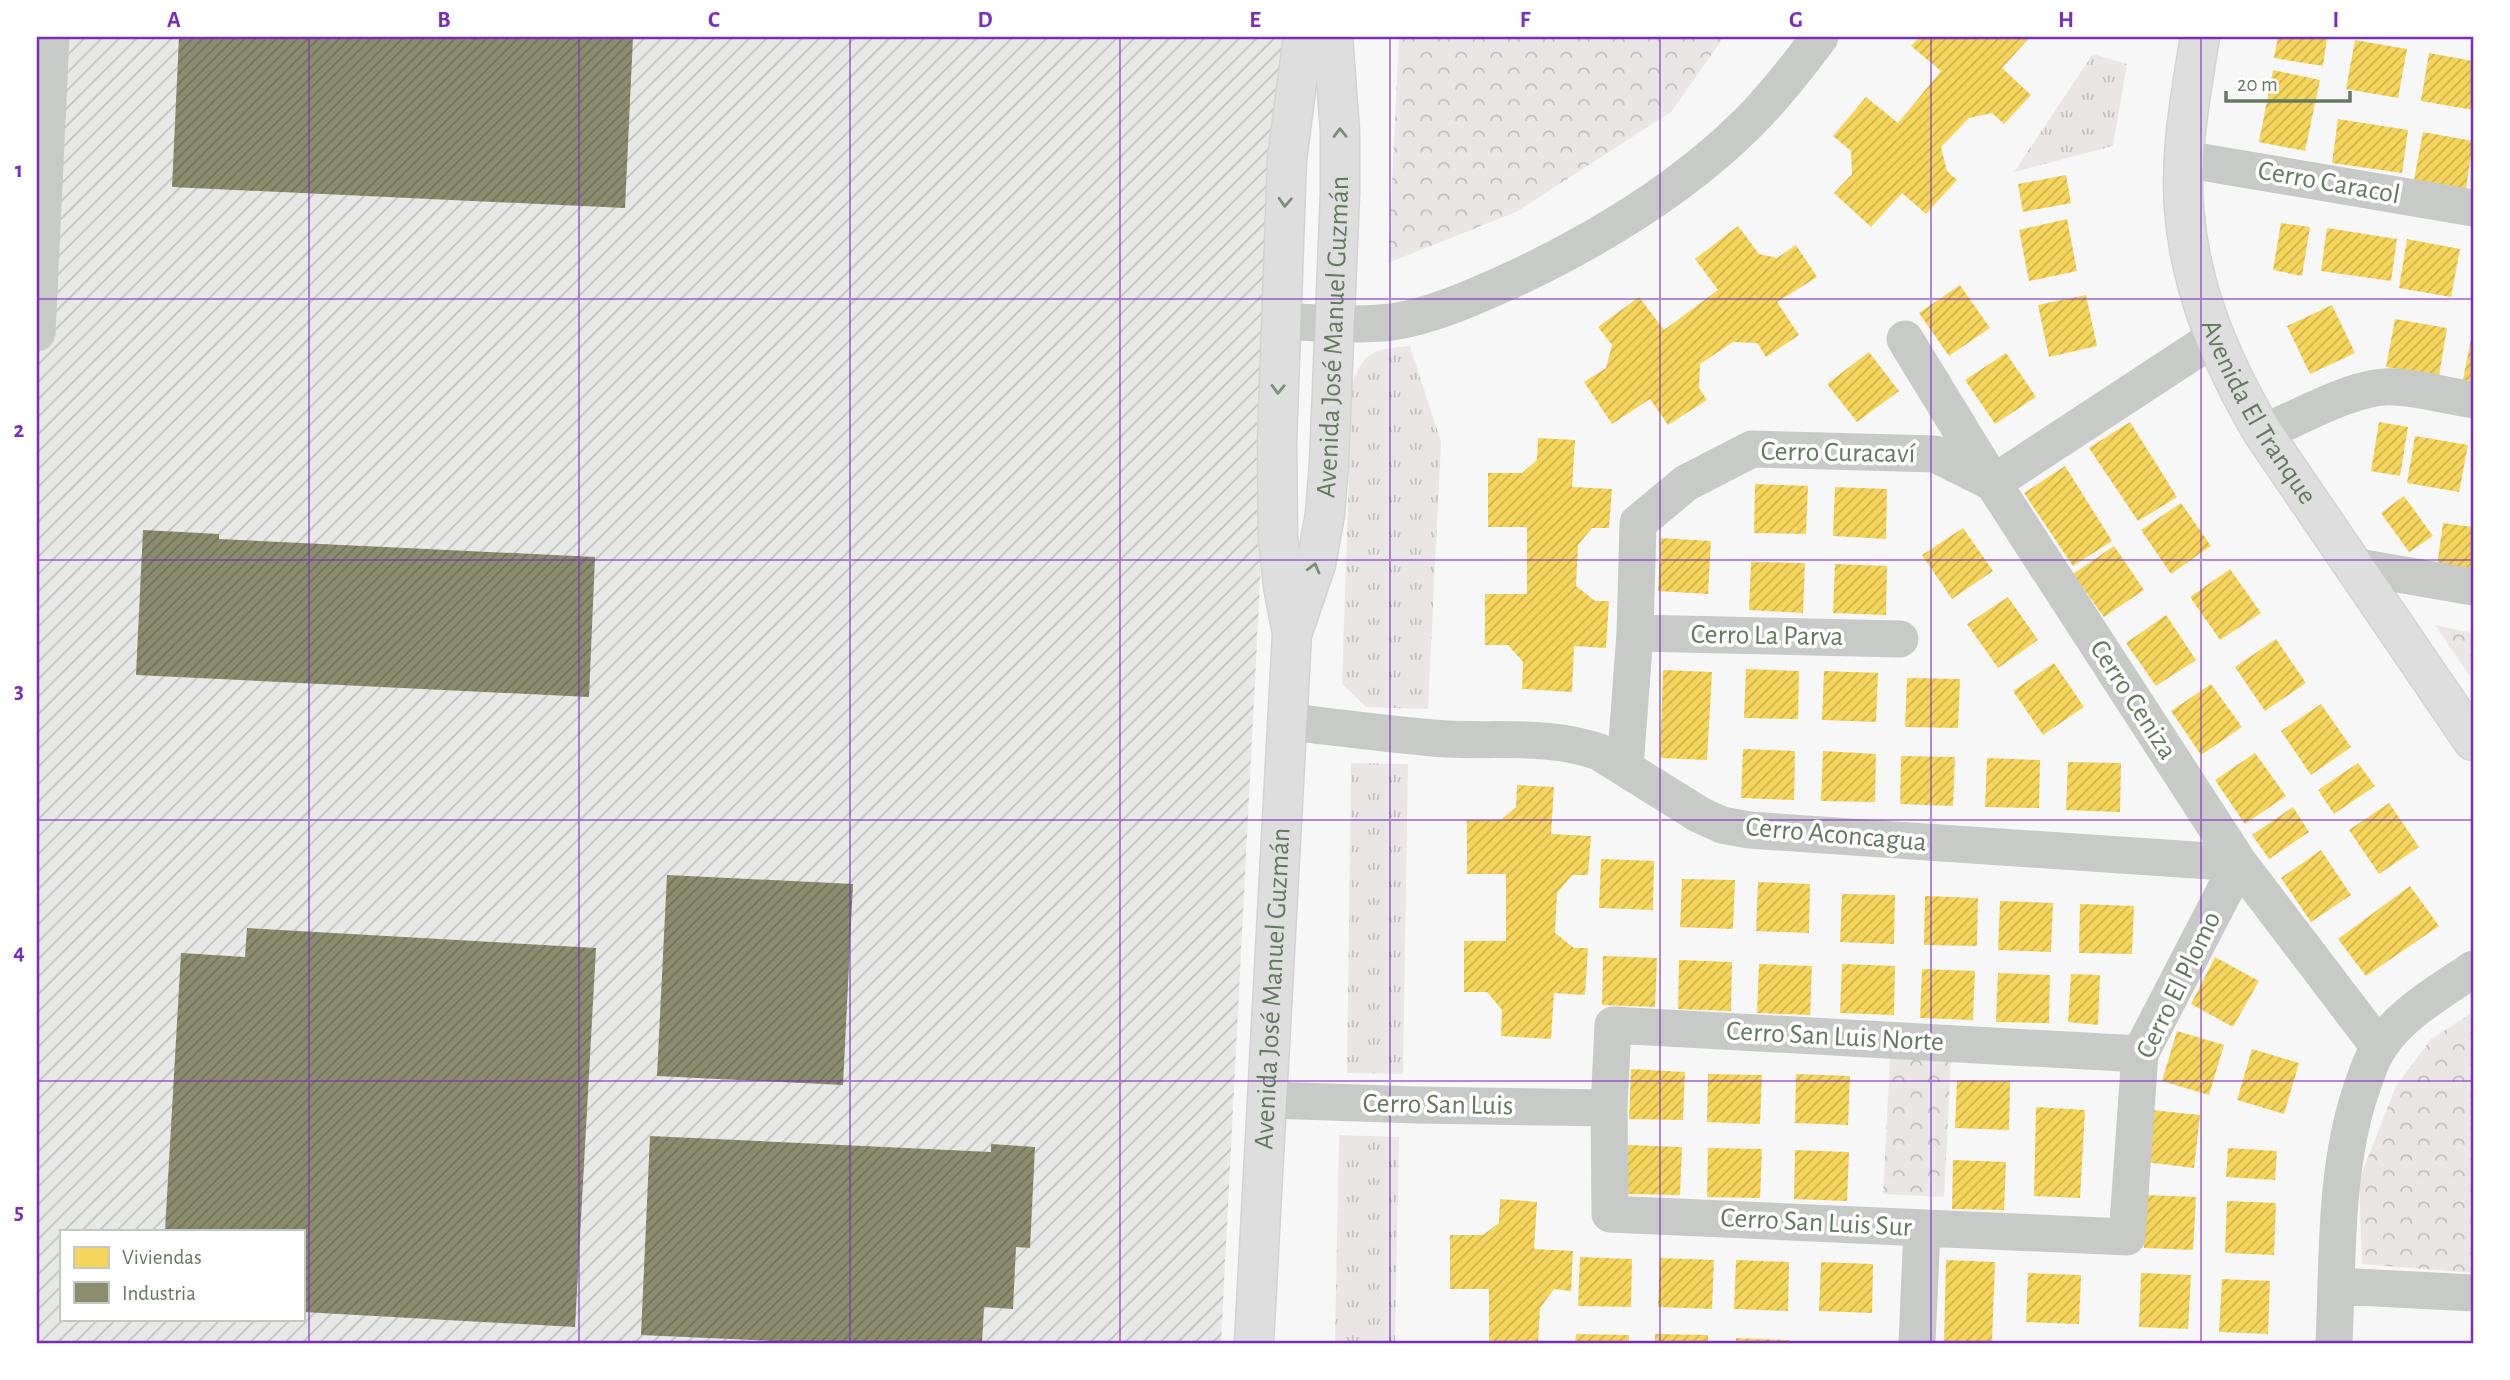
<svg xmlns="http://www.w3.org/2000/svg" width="2510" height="1380" viewBox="0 0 2510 1380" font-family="'Alegreya Sans',sans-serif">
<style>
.industrial{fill:url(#industrial-furrows);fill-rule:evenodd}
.grass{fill:url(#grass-tufts)}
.park{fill:url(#park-crowns)}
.homes{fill:url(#homes-hatch)}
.industry{fill:url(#industry-hatch)}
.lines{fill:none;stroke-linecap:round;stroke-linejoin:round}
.secondary-casing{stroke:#d3d4d2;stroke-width:41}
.street{stroke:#c8cac8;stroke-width:37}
.secondary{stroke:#dedede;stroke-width:38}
.oneway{stroke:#7d8d7a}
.grid{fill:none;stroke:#7b2cbf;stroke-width:2;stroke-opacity:0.55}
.labels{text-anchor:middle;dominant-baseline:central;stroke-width:7;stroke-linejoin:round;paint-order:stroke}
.street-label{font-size:28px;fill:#657961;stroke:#fff}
.neatline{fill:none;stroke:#7b2cbf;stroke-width:2.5}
.grid-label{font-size:23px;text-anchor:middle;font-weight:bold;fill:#7b2cbf}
</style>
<defs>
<pattern id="industrial-furrows" width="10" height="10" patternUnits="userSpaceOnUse" patternTransform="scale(1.75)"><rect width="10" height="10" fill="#e8e9e7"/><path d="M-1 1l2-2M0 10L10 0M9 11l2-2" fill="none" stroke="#c0c2bf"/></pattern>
<pattern id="grass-tufts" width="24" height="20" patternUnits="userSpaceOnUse" patternTransform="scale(1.75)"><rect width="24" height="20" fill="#eae6e6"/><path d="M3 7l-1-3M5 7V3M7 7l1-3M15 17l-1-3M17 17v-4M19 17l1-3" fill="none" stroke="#c1bfbe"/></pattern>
<pattern id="park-crowns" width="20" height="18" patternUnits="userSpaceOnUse" patternTransform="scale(1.75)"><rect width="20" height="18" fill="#eae6e6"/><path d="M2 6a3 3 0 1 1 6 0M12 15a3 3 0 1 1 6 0" fill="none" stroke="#c1bfbe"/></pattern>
<pattern id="homes-hatch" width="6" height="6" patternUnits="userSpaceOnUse" patternTransform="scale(1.75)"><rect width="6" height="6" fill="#f6d55c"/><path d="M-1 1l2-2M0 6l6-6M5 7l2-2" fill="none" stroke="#cbb24f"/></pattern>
<pattern id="industry-hatch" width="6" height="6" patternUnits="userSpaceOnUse" patternTransform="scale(1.75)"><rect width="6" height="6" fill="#8c8c6e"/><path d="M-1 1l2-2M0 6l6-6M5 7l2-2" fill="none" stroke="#70725a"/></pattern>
</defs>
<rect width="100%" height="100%" fill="#f8f7f8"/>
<path class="industrial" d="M37,37H1288L1221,1343H37ZM61,1231H303V1319H61Z"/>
<path class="grass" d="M2093,54L2127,64L2113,146L2014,172Z
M1410,346L1441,442L1428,709L1366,707L1342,684L1352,384C1364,350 1376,349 1410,346Z
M1351,763L1408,764L1403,1074L1347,1073Z
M1339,1135L1399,1137L1395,1343H1335Z"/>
<path class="park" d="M1399,37H1724L1671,112L1516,212L1388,263Z
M2435,625L2473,633V681Z
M2473,1012V1273L2362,1264L2359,1180L2396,1086L2431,1039Z
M1890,1058L1951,1062L1944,1197L1883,1194Z"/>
<path class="homes" d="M1919,37H2030L2002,68L2031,95L2004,124L1992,113L1969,118L1941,147L1947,171L1957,180L1926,214L1902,193L1871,227L1834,193L1852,174L1851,151L1833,136L1866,97L1898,123L1941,71L1911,46Z
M2278,37L2327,38L2323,66L2274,58Z
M2355,40L2407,49L2398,98L2346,89Z
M2429,53L2473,61V110L2421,101Z
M2273,70L2320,80L2305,151L2259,142Z
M2338,119L2408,130L2402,173L2332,163Z
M2423,132L2473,141L2466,189L2414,180Z
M2066,175L2071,203L2023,212L2018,184Z
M2067,219L2077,271L2029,281L2019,230Z
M2281,223L2310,227L2302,276L2273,270Z
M1738,226L1759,254L1777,258L1796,245L1817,277L1777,302L1799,335L1766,357L1757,343L1733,342L1700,364L1699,388L1707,400L1668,425L1650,399L1612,424L1584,382L1606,368L1612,345L1598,327L1639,297L1664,330L1718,290L1695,259Z
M2327,228L2397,239L2391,281L2321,271Z
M2407,239L2460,249L2451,297L2399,288Z
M1960,285L1990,328L1949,356L1919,313Z
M2086,295L2097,346L2049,357L2038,305Z
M2332,305L2355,353L2310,374L2287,326Z
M2395,319L2447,328L2439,376L2386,367Z
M2472,333H2473V381L2463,380Z
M1869,352L1899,391L1857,422L1827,384Z
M2006,353L2036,397L1995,424L1965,380Z
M2130,422L2177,497L2138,521L2089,448Z
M2379,422L2408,427L2400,476L2371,471Z
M2415,436L2468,445L2459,492L2407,483Z
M1538,438L1575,440L1572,487L1612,489L1609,528H1592L1578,545L1576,586L1595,601H1609L1606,648L1574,646L1572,692L1522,689L1523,662L1508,645H1485V594H1527V527H1488V473H1522L1537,460Z
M2065,466L2112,541L2073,566L2024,493Z
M1755,484L1808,486L1806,534L1754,533Z
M1835,487L1887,489L1886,539L1833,536Z
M2404,496L2433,536L2409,552L2381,513Z
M2181,503L2211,546L2171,574L2141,530Z
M2443,523L2473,527V571L2437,566Z
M1963,528L1993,571L1952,599L1922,555Z
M1661,538L1711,541L1708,594L1658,591Z
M2114,546L2144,590L2104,617L2073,574Z
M1751,562L1805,563L1803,613L1749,610Z
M1835,564L1887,566L1886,615L1833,613Z
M2230,569L2261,613L2220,640L2190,597Z
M2008,597L2038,640L1998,668L1967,624Z
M2166,615L2196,660L2156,686L2126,643Z
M2276,639L2306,683L2265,711L2235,667Z
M2054,663L2084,707L2043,735L2013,691Z
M1746,669L1799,671L1798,719L1744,718Z
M1663,670L1712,672L1707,760L1660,758Z
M1824,671L1878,673L1876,722L1822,720Z
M1907,678L1960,679L1958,728L1905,727Z
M2211,684L2242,727L2201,755L2171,711Z
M2321,704L2351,747L2311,775L2281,731Z
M1743,749L1795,751L1794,800L1741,798Z
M1823,751L1876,754L1875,802L1821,801Z
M2255,753L2286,796L2245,824L2215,780Z
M1901,756L1955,757L1953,806L1900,804Z
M1987,758L2040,760L2039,808L1985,807Z
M2068,762L2121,763L2120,812L2066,810Z
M2358,763L2375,786L2334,814L2318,790Z
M1517,785L1554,787L1551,834L1591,836L1588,875H1572L1557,893L1555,933L1574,948H1588L1585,995L1554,993L1551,1039L1501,1036L1502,1010L1487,992H1464V941H1506V874H1467V820H1501L1516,807Z
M2389,803L2419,847L2379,874L2349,830Z
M2293,807L2309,832L2269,859L2252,835Z
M2321,850L2351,895L2311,922L2281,878Z
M1601,859L1654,861L1653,910L1599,908Z
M1682,879L1735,880L1733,929L1680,927Z
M1758,882L1810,884L1809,933L1756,931Z
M2410,886L2439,926L2366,976L2338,939Z
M1842,894L1895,895L1894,944L1840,942Z
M1925,896L1978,898L1977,946L1924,945Z
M2000,901L2053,903L2051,952L1998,950Z
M2080,904L2134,906L2132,954L2079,953Z
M1603,956L1657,958L1655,1007L1602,1005Z
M2215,957L2259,981L2233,1027L2191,1004Z
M1679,960L1732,962L1731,1011L1678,1009Z
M1759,964L1812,966L1810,1015L1757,1013Z
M1842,964L1895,966L1894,1015L1840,1013Z
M1922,969L1975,971L1973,1020L1920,1018Z
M1998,973L2050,975L2049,1023L1996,1022Z
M2071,974L2100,975L2098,1025L2068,1022Z
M2177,1031L2224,1045L2209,1095L2162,1081Z
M2252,1049L2299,1063L2284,1114L2237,1100Z
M1631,1069L1685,1072L1683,1120L1629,1119Z
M1708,1074L1762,1075L1760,1124L1707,1122Z
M1796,1074L1850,1076L1848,1125L1795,1123Z
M1957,1080L2010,1081L2009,1130L1955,1128Z
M2036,1107L2085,1110L2080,1198L2034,1196Z
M2152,1110L2200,1115L2194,1168L2145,1162Z
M1628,1145L1682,1147L1680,1195L1627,1194Z
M1708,1148L1762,1149L1760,1198L1707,1197Z
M2228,1148L2277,1151L2275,1180L2226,1177Z
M1795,1150L1849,1152L1847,1201L1794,1199Z
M1953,1160L2006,1162L2004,1210L1952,1209Z
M2146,1195L2196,1197L2193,1250L2144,1248Z
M1500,1199L1537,1202L1534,1249L1573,1251L1571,1291L1554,1289L1540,1308L1538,1343H1489V1289H1450V1235H1483L1499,1223Z
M2227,1201L2276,1203L2274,1255L2225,1253Z
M1580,1257L1632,1259L1631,1307L1578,1306Z
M1660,1258L1714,1260L1712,1309L1658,1307Z
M1736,1260L1789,1262L1788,1311L1734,1309Z
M1946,1260L1995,1262L1992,1343H1944Z
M1821,1262L1873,1264L1872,1313L1819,1311Z
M2028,1273L2081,1275L2079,1324L2026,1322Z
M2141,1273L2191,1275L2188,1329L2139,1327Z
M2222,1279L2270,1281L2268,1334L2219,1332Z
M1576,1334L1629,1335V1343H1575Z
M1655,1334L1708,1335V1343H1655Z
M1736,1338L1789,1340V1343H1736Z"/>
<path class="industry" d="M179,37H633L625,208L172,187Z
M143,530L219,534V539L595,557L589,697L136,675Z
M667,875L853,884L843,1085L657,1076Z
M247,928L596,948L575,1327L303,1312V1231H165L181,953L245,957Z
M650,1136L991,1152V1144L1035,1147L1030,1248L1016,1247L1013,1309L984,1307L982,1343H819L641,1335Z"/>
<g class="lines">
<defs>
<g id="secondary">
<path id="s1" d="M2200,37C2191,92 2180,151 2184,208C2190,290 2222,363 2263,433L2473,741"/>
<path id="s2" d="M1293,631L1316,564L1325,514L1329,463L1340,193V132L1333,37"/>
<path id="s3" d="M1254,1343L1292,633L1283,586L1278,538L1277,443L1287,159L1303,37"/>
</g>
</defs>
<use href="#secondary" class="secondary-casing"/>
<path class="street" d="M2184,159L2473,208
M1281,321C1317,323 1355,326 1392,322C1433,316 1474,297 1512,280C1597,240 1682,189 1749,122C1775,96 1798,66 1820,37
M37,333L51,37
M1905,339L1993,483L2239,863L2379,1047
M2263,433C2298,418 2357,384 2394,387C2420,388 2447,396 2473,400
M1993,483L2214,338
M2352,566L2473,587
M1635,633L1900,639
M1288,722C1336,727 1384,734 1433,738C1487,743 1547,733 1599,752L1700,815L1722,825L1749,830L2239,863
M1625,768L1635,633L1638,523L1686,483L1752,449L1935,454L1993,483
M2140,1054L1613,1025L1609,1108L1610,1214L2127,1237L2140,1054L2239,863
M1267,1100L1417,1105L1609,1108
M2337,1286L2473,1293
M1917,1343L1922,1228
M2334,1343C2338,1259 2334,1171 2361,1090C2366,1076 2371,1059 2380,1046C2401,1013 2442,991 2473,969"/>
<use href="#secondary" class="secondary"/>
</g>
<defs><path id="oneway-chevron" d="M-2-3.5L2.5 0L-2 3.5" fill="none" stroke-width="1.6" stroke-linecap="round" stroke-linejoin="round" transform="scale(1.75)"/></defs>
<g class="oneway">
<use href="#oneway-chevron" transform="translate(1340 133) rotate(-91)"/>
<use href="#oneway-chevron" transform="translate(1285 202) rotate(93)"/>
<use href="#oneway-chevron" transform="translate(1278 389) rotate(92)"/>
<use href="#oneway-chevron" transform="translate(1314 568) rotate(-75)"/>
</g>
<path class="grid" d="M309,37V1343M579,37V1343M850,37V1343M1120,37V1343M1390,37V1343M1660,37V1343M1931,37V1343M2201,37V1343M37,299H2473M37,560H2473M37,820H2473M37,1081H2473"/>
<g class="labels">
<g class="street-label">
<text transform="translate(2329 183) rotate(10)">Cerro Caracol</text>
<text stroke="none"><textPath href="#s2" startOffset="299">Avenida José Manuel Guzmán</textPath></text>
<text stroke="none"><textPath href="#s1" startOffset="392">Avenida El Tranque</textPath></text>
<text transform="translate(1838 453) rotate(1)">Cerro Curacaví</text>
<text transform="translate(1767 636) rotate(1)">Cerro La Parva</text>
<text transform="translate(2133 700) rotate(57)">Cerro Ceniza</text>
<text transform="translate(1836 835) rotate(5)">Cerro Aconcagua</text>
<text transform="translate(2179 985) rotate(-64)">Cerro El Plomo</text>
<text stroke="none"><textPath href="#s3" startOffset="355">Avenida José Manuel Guzmán</textPath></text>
<text transform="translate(1835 1037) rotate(3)">Cerro San Luis Norte</text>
<text transform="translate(1438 1105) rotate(1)">Cerro San Luis</text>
<text transform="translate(1816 1223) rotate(3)">Cerro San Luis Sur</text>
</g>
</g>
<rect width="2510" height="1380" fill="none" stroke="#ffffff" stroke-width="77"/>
<rect x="60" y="1230" width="245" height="91" fill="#ffffff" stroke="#c1c9c0" stroke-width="2"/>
<rect x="74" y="1247" width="35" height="21" fill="#f6d55c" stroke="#c1c9c0" stroke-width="2"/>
<text x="122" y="1264" font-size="21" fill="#657961">Viviendas</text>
<rect x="74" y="1282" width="35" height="21" fill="#8c8c6e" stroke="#c1c9c0" stroke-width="2"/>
<text x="122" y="1300" font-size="21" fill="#657961">Industria</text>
<path d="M2226 91v10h124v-10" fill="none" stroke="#657961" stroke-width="3.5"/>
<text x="2237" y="91" font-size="21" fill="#657961" stroke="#ffffff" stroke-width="5" paint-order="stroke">20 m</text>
<rect x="38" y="38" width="2434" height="1304" class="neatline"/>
<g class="grid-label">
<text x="174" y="27">A</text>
<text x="444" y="27">B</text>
<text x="714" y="27">C</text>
<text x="985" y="27">D</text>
<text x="1255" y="27">E</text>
<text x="1525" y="27">F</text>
<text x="1796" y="27">G</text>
<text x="2066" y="27">H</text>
<text x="2336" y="27">I</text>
<text x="19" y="177">1</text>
<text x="19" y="437">2</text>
<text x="19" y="698">3</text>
<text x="19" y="959">4</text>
<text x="19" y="1219">5</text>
</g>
</svg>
